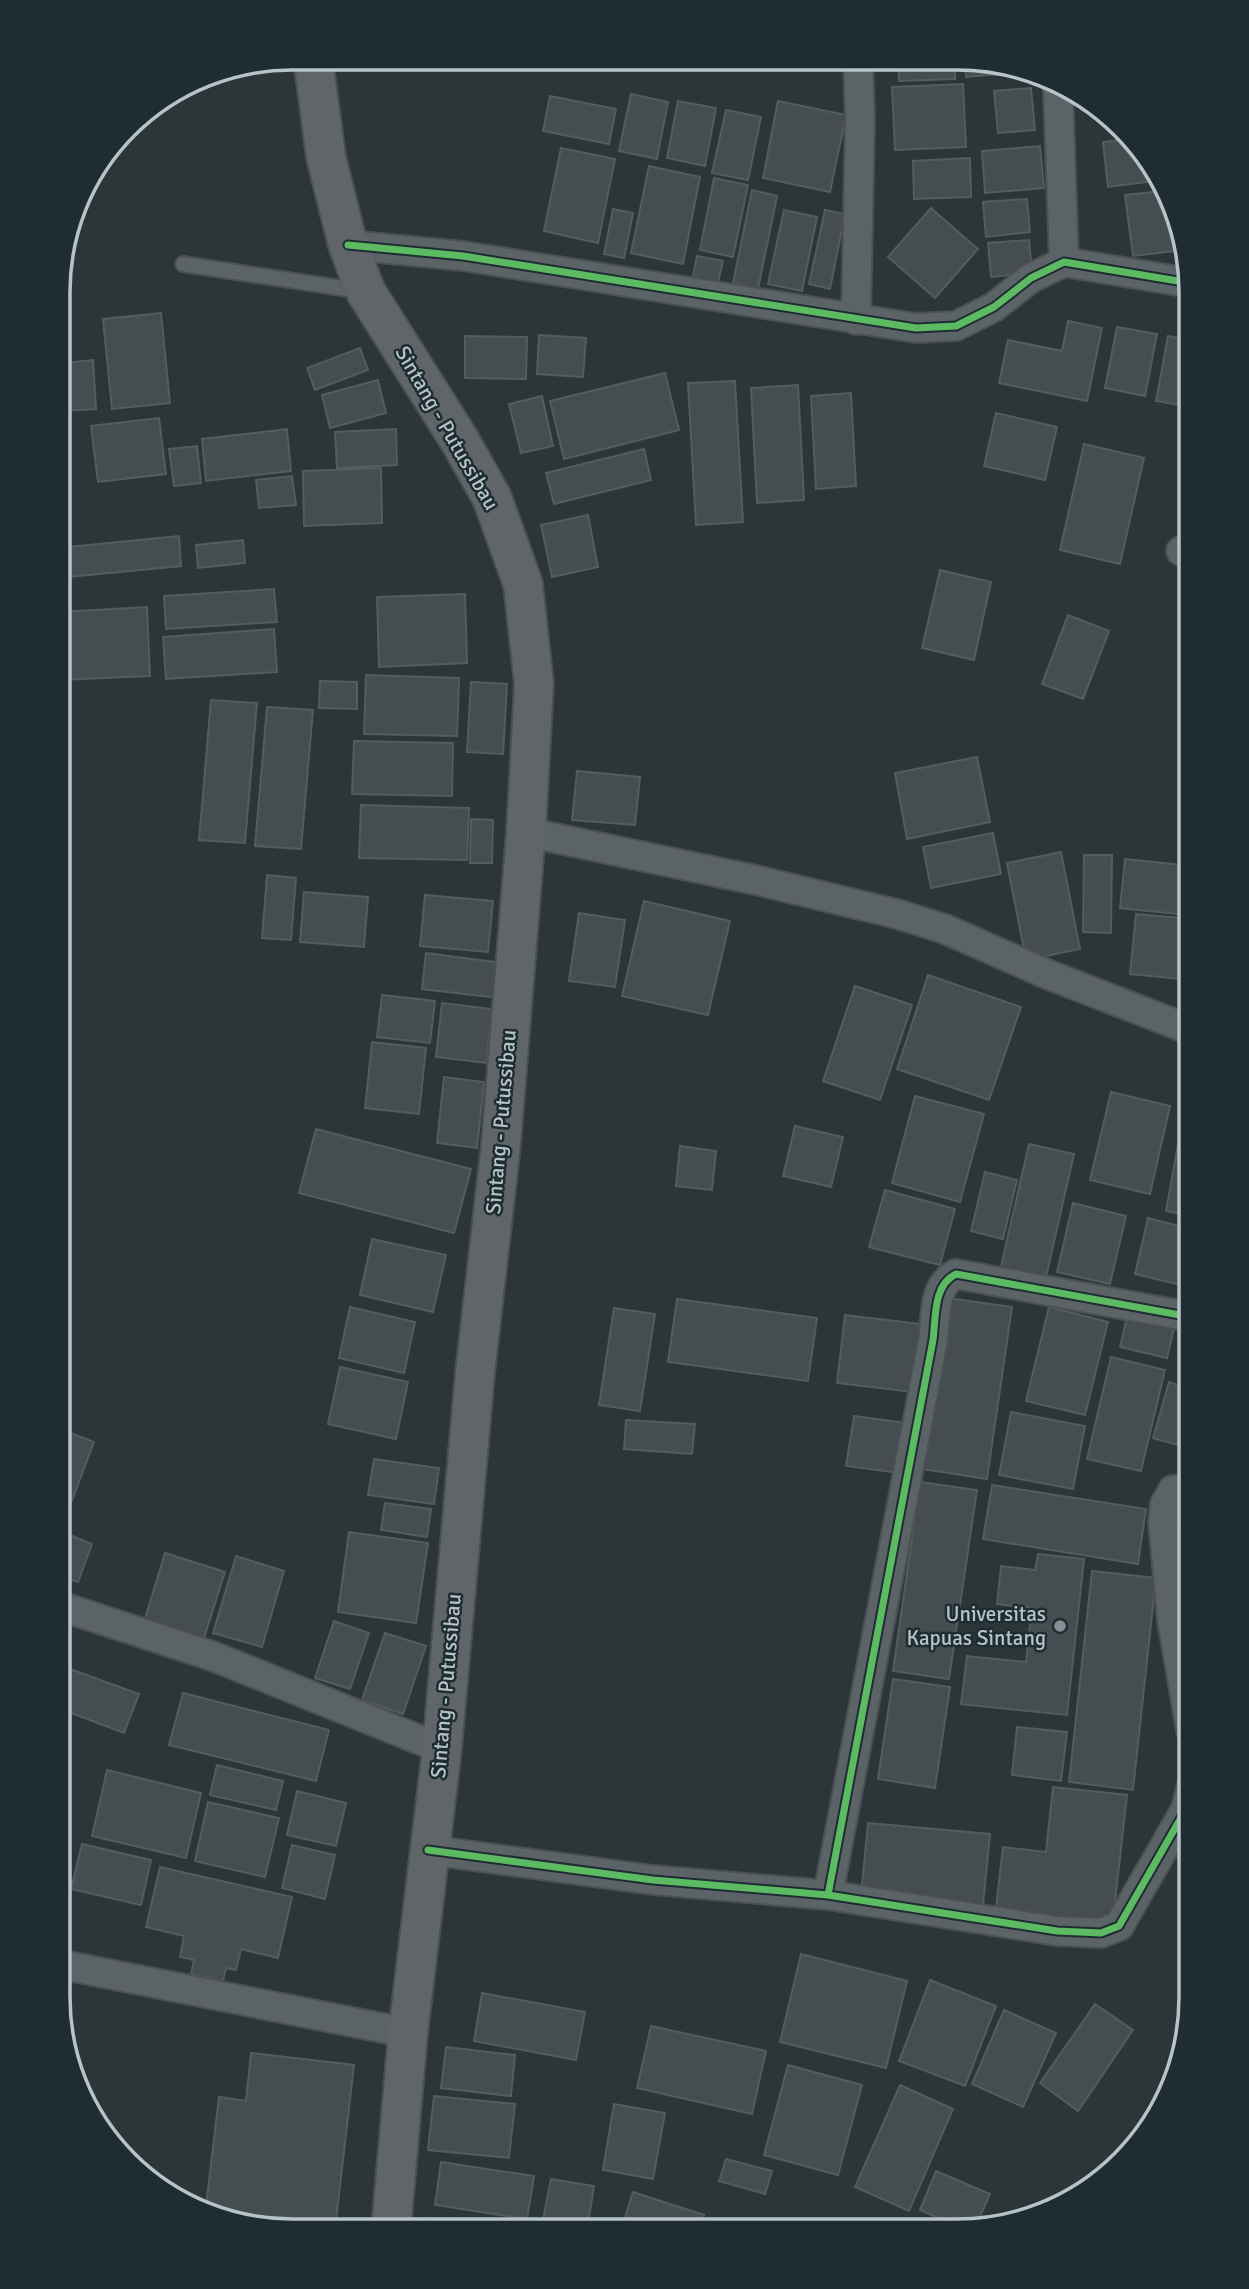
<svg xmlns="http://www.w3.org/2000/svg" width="1249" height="2289" viewBox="0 0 1249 2289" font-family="Signika,sans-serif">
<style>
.building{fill:#454d50;stroke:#545c5f;stroke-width:2}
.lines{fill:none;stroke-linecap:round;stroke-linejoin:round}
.lane-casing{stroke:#4a5053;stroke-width:18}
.street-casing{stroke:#4a5053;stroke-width:32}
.highway-casing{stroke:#495053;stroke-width:42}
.lane{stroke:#5b6367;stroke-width:14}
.street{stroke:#5b6367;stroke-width:28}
.highway{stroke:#606567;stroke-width:38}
.cycleway-casing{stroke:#1f2d33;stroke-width:11}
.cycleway{stroke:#5cba63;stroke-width:7}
.poi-dot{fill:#869196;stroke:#1f2d33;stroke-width:2.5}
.labels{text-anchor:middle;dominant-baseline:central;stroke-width:5;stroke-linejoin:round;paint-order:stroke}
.street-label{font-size:21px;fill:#b6c3c9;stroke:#1f2d33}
.poi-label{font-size:21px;fill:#b6c3c9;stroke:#1f2d33;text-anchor:end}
.rim{fill:none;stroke:#b6c3c9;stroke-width:3.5}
</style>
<rect width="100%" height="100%" fill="#2c3538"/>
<path class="building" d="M898,62H955V79L899,81Z
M965,62H998L999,74L966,77Z
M1004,63L1026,74L1005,76Z
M963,84L966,147L895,150L892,87Z
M1031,88L1035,130L998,133L994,91Z
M631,94L668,102L657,159L619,151Z
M550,96L616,109L609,144L543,131Z
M678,101L716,108L705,166L667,158Z
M778,101L846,115L830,192L763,178Z
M726,110L761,117L748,180L712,173Z
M1107,114L1111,116L1117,124L1109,125Z
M1127,139L1155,181L1108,187L1103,142Z
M1040,146L1044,188L985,193L982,151Z
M561,148L615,159L598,243L544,231Z
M970,158L971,197L914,199L913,161Z
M649,166L700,177L683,264L631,253Z
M714,178L748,185L733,257L700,250Z
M752,190L777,196L758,289L733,283Z
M1162,191L1179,216L1184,250L1133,256L1125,195Z
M1027,199L1030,232L986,237L983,202Z
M931,208L978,249L935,298L888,257Z
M613,209L633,213L624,258L604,254Z
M784,210L817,217L802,291L768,284Z
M825,210L845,214L830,289L809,284Z
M1029,240L1032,273L991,277L988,243Z
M697,256L723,261L717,287L692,282Z
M161,313L170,403L112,409L103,319Z
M1068,321L1102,328L1087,401L999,383L1008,340L1062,351Z
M1117,327L1157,334L1145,396L1105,388Z
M60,331L62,363L93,360L96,409L60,411Z
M539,335L586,338L583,377L537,374Z
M465,336L527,337L526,379L465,378Z
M1168,336L1191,341V407L1156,401Z
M360,348L368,370L315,390L307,368Z
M665,373L679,430L564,459L550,401Z
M378,380L386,413L330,428L322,395Z
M735,381L743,522L696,525L688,383Z
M798,385L804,500L757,503L751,388Z
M851,393L856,486L816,489L811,396Z
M542,396L553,446L521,453L509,404Z
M996,413L1057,427L1045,480L984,466Z
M159,418L166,474L98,482L91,426Z
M287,429L291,471L206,481L202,439Z
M396,429L397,465L337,468L335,432Z
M1084,444L1144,458L1120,564L1060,550Z
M197,446L201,483L174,486L169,449Z
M644,449L651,480L554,504L546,473Z
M381,468L382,523L304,526L303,471Z
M292,476L296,505L259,508L256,480Z
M588,515L598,567L552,577L541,525Z
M179,536L181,566L59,578V548Z
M243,540L245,563L198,568L196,545Z
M940,570L991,582L974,660L922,648Z
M274,589L277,622L166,629L164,596Z
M465,594L467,663L379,667L377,597Z
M147,607L150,676L59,680V612Z
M1068,615L1109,631L1083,699L1042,684Z
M274,629L277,672L166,679L163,637Z
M366,675L459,678L457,736L364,734Z
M320,681L357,682V709L319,708Z
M471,682L507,684L503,754L467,752Z
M211,700L257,703L245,843L199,840Z
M267,707L313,710L301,849L255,846Z
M354,741L453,743L452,796L352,794Z
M977,757L990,822L907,839L895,773Z
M577,771L640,777L635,825L572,820Z
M361,805L469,808L467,860L359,858Z
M471,819L493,820L492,863H470Z
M993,833L1001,874L931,888L923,847Z
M1061,852L1080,949L1026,960L1007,863Z
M1084,855H1112L1111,933L1083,932Z
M1125,859L1191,866L1187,915L1120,908Z
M267,875L296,878L291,940L262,938Z
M304,892L368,897L364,947L300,942Z
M425,895L493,901L488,952L420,946Z
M644,901L730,921L708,1015L622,996Z
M579,913L625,920L615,987L569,981Z
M1136,914L1191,919V980L1130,974Z
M426,953L503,963L498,998L422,989Z
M928,975L1021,1007L989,1100L897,1069Z
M855,986L912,1005L880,1100L823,1081Z
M382,995L435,1001L430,1043L377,1037Z
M442,1003L492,1009L486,1063L436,1057Z
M372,1042L426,1048L419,1114L365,1108Z
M444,1077L484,1082L477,1148L437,1143Z
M1111,1092L1170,1106L1150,1194L1090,1180Z
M915,1096L984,1114L960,1202L892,1183Z
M1186,1100L1191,1101V1216L1166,1211Z
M795,1126L843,1137L831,1187L783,1176Z
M316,1129L471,1169L454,1233L299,1193Z
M1029,1144L1074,1154L1044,1286L999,1275Z
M680,1146L716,1151L712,1190L676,1186Z
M985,1172L1017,1180L1003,1239L971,1231Z
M885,1190L955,1209L940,1265L869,1247Z
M1073,1203L1126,1216L1110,1284L1057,1272Z
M1148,1218L1191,1229V1241L1181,1285L1135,1274Z
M372,1239L446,1255L433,1312L360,1295Z
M941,1297L1012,1307L987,1479L916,1468Z
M677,1299L817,1318L808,1381L668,1362Z
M350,1307L415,1322L404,1373L339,1358Z
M1049,1307L1108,1322L1085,1415L1026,1401Z
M614,1308L655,1314L640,1411L599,1405Z
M1128,1313L1175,1324L1167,1358L1120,1347Z
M845,1315L921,1324L912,1392L837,1383Z
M1111,1357L1165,1370L1141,1471L1087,1459Z
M340,1367L408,1382L396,1439L328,1424Z
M1169,1382L1191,1389V1449L1153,1438Z
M1011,1412L1085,1426L1073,1489L999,1475Z
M854,1416L907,1423L899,1473L846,1466Z
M626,1420L695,1424L692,1454L624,1449Z
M58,1428L94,1442L71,1503L58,1498Z
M374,1459L439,1468L434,1504L368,1495Z
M920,1482L977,1490L949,1679L893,1671Z
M992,1485L1146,1509L1138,1564L983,1539Z
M385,1503L431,1509L427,1537L381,1530Z
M349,1532L428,1543L416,1623L338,1612Z
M65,1533L92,1544L78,1582L58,1575V1550Z
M165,1553L225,1572L203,1641L144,1622Z
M1038,1554L1084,1559L1067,1715L961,1704L967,1656L1026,1662L1032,1608L997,1604L1001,1566L1035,1570Z
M236,1556L284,1571L262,1647L213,1633Z
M1092,1571L1156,1578L1133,1790L1069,1782Z
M334,1621L369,1633L350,1689L315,1678Z
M385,1633L426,1646L403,1714L362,1700Z
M62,1666L139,1694L124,1733L58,1708V1677Z
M893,1679L950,1687L935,1788L878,1779Z
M183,1693L329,1730L316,1781L169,1745Z
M1017,1727L1067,1732L1061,1781L1012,1775Z
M217,1765L283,1781L276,1810L210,1795Z
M107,1770L201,1793L186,1858L92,1836Z
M1053,1787L1127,1795L1112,1929L995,1916L1003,1847L1046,1852Z
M297,1791L346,1803L336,1846L287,1835Z
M208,1802L279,1818L265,1877L195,1861Z
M868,1823L990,1834L983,1906L861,1895Z
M82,1844L151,1860L141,1905L71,1889Z
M292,1845L335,1855L325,1899L282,1888Z
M160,1867L292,1897L278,1958L241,1949L236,1970L226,1968L223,1981L191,1974L194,1960L180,1957L184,1936L146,1927Z
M801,1954L907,1981L886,2068L780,2042Z
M930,1980L996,2006L965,2086L899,2061Z
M482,1993L585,2012L576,2060L474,2041Z
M1095,2004L1133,2030L1078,2111L1040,2083Z
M1004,2010L1056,2033L1023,2107L972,2084Z
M651,2026L766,2051L752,2114L637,2088Z
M446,2047L515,2055L511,2096L441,2088Z
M251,2053L354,2065L335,2229H261L206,2206L219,2097L246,2101Z
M788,2065L862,2085L838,2175L764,2155Z
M900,2085L953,2109L909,2211L855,2187Z
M434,2096L515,2104L509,2158L428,2150Z
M614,2104L665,2113L653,2179L603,2170Z
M726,2159L772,2171L765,2194L719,2181Z
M441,2162L534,2176L527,2219L435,2205Z
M936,2171L990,2194L975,2228L966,2230L920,2210Z
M551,2179L594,2186L587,2230H541Z
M633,2192L704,2215L699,2230H621Z
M429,2218L491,2230H427Z"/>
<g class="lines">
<defs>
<path id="lane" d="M183,264L361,291"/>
<path id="street" d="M1058,89L1064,262
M348,245L463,256L916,328L956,326L994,307L1031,278L1064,262L1190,283
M856,320L860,118L858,61
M1181,551L1191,554
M526,832L760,881L897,914L945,929L1049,975L1191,1030
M58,1608H66L215,1657L442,1749
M1191,1730L1172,1620L1163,1522L1165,1504L1173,1490L1191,1489
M428,1850L653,1880L828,1895L1057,1931L1101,1933L1119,1926L1186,1809L1191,1789
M828,1895L933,1340C936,1317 933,1285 956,1274L1191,1317
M58,1964L408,2033"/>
<path id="highway" d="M313,58L326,157L348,245L366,292L460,441L492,498L523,584L534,684L526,832L501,1144L475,1373L442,1749L408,2033L391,2230"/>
</defs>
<use href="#lane" class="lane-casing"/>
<use href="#street" class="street-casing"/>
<use href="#highway" class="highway-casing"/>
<use href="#lane" class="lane"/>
<use href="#street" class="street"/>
<use href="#highway" class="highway"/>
<defs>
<path id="cycleway" d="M348,245L463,256L916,328L956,326L994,307L1031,278L1064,262L1190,283
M428,1850L653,1880L828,1895L1057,1931L1101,1933L1119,1926L1186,1809L1191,1789
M828,1895L933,1340C936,1317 933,1285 956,1274L1191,1317"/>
</defs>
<use href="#cycleway" class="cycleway-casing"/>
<use href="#cycleway" class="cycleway"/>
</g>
<circle class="poi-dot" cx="1060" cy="1626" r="7"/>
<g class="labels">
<g class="street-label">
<text transform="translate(447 428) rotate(60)">Sintang - Putussibau</text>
<text transform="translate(501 1122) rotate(-85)">Sintang - Putussibau</text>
<text transform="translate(446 1686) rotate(-85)">Sintang - Putussibau</text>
</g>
<g class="poi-label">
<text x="1046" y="1614">Universitas<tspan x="1046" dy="24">Kapuas Sintang</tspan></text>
</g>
</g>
<path d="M0 0H1249V2289H0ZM292 70H957A222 222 0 0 1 1179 292V1997A222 222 0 0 1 957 2219H292A222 222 0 0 1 70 1997V292A222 222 0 0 1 292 70Z" fill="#1f2d33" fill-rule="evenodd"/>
<path class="rim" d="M292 70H957A222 222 0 0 1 1179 292V1997A222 222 0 0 1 957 2219H292A222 222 0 0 1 70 1997V292A222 222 0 0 1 292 70Z"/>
</svg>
